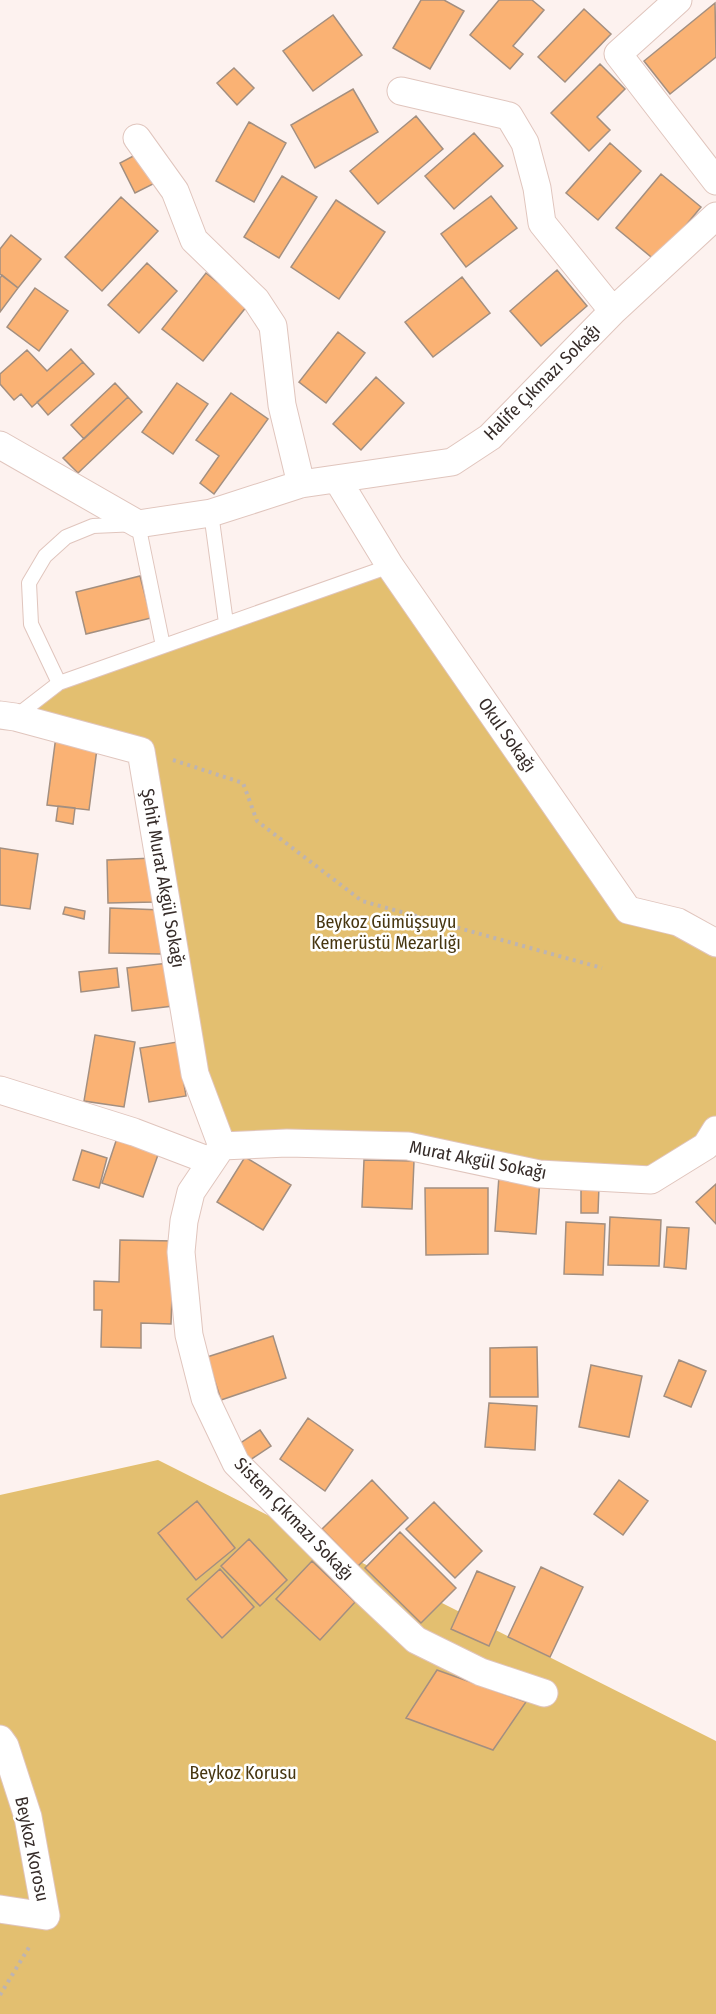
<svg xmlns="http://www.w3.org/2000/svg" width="716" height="2014" viewBox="0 0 716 2014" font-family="'Fira Sans Condensed',sans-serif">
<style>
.green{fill:#e3bf70}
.building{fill:#fab274;stroke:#a38f80;stroke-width:1.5}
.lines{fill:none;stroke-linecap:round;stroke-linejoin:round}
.service-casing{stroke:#e0c5bd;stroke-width:16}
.minor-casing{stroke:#e0c5bd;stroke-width:29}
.path{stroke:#beb4b1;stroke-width:4;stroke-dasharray:3 4.5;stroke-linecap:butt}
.service{stroke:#fff;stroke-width:14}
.minor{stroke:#fff;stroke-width:27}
.labels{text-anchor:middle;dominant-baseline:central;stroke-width:5;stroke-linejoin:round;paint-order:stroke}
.street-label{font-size:18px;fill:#362c29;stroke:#fff}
.park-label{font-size:18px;fill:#473610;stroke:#fff}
</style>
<rect width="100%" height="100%" fill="#fdf2ef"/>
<path class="green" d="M388,574L627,918L716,950V1122L649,1175L228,1138L201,1074L144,747L34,710L63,688Z
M158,1460L716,1741V2014H0V1495Z"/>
<path class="building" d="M421,0H444L464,11L430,69L393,48Z
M499,0H532L544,10L513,46L523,54L510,69L470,35Z
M715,3L716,57L670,94L644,61Z
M584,9L611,34L565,82L538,57Z
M333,15L362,55L313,91L283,51Z
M600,64L625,89L597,117L610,130L589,151L551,113Z
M234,68L254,88L237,105L217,83Z
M353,89L378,132L315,168L291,125Z
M416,116L443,149L378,204L350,171Z
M249,122L286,143L254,202L216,181Z
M474,133L503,166L454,209L425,176Z
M610,143L641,171L598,220L566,193Z
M137,154L153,184L135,193L120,163Z
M661,174L701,207L656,261L616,228Z
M282,176L317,197L279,258L244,237Z
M491,196L517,228L466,267L441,234Z
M121,197L158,231L102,291L65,257Z
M336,200L385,232L339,299L291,267Z
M11,235L41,259L18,288L0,274V249Z
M147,263L177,291L139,333L108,305Z
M557,270L587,306L541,346L510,311Z
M206,273L247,306L203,361L162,329Z
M2,275L18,288L0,312V278Z
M462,277L490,313L433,357L405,322Z
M35,288L68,311L39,351L7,327Z
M338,332L365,353L326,403L299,382Z
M71,349L83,362L32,407L21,394L14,400L0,384V374L27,350L47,371Z
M83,362L94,374L48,415L37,402Z
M376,377L404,403L361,450L333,424Z
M115,383L128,397L84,439L71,425Z
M177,383L208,404L173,454L142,432Z
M231,393L268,419L214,494L200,483L219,456L196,440Z
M128,397L142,412L78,473L63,458Z
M140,576L151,618L86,634L76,592Z
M56,736L98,741L89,810L47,805Z
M58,806L75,808L73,824L56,821Z
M0,848L38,854L30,909L0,905Z
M154,858L155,902L108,903L107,860Z
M65,907L85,911L84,919L63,914Z
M110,908L162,910L161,954L109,953Z
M168,963L173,1006L132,1011L127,968Z
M117,968L119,987L81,992L79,972Z
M95,1035L135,1042L124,1107L84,1101Z
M177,1042L186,1096L149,1102L140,1048Z
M117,1138L159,1152L143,1197L102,1183Z
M82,1150L107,1158L99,1188L73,1180Z
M245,1157L291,1185L263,1230L217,1202Z
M364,1160L414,1161L412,1209L362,1207Z
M499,1176L540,1179L536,1234L495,1231Z
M716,1184V1224L696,1202Z
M581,1185L599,1186L598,1213H581Z
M425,1188H488V1254L426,1255Z
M610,1217L661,1220L659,1266L608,1265Z
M566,1222L605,1224L603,1275L564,1274Z
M667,1227L689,1228L686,1269L664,1267Z
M120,1240L174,1241L171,1324L141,1323V1348L101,1347L102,1310H94V1281L119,1282Z
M273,1336L286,1378L221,1400L207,1357Z
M537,1347L538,1397H490V1348Z
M679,1360L706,1371L691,1407L664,1396Z
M591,1365L642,1376L629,1437L579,1427Z
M489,1403L537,1406L535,1450L485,1447Z
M308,1418L353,1450L325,1491L280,1459Z
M260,1430L271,1446L250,1460L239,1444Z
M372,1480L408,1518L358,1566L322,1529Z
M619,1480L648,1501L623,1535L594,1514Z
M197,1501L235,1548L196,1580L158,1533Z
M434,1502L482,1551L455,1578L406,1529Z
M400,1532L456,1588L421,1623L365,1568Z
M249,1539L287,1580L260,1606L221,1566Z
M312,1561L355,1602L320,1640L276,1599Z
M541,1567L583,1587L550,1657L508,1637Z
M220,1569L254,1607L222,1638L187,1599Z
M477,1571L515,1587L489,1646L451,1629Z
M437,1670L526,1702L493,1750L406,1718Z"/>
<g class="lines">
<defs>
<path id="service" d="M211,513L226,623
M59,683L31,624L29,583L45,556L66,537L93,526L138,524L163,646
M15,717L59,683L390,566"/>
<path id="minor" d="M678,0L618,54L716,181
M401,91L509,116L525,143L537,188L542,223L613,311
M137,138L175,191L194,240L256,300L273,326L282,405L301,484
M0,445L138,524L211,513L301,484L452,462L490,437L613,311L716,216
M337,479L390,566L628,910L678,922L716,943
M0,715L15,717L141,751L195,1074L222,1146
M0,1090L134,1132L210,1161
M222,1146L191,1192L184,1221L181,1252L189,1335L205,1398L236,1463L365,1592L416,1640L481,1672L544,1693
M222,1146L287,1143L408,1146L539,1174L651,1180L706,1146L716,1130
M0,1739L5,1746L28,1817L46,1916L0,1909"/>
</defs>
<use href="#service" class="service-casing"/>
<use href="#minor" class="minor-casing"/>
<path class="path" d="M173,760L243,783L257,821L362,901L602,968
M0,1995L31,1944"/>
<use href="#service" class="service"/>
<use href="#minor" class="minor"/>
</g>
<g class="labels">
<g class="street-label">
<text transform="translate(542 382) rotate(-45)">Halife Çıkmazı Sokağı</text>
<text transform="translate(507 735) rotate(55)">Okul Sokağı</text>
<text transform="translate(163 878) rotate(80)">Şehit Murat Akgül Sokağı</text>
<text transform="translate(478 1160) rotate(11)">Murat Akgül Sokağı</text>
<text transform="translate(294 1519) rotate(46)">Sistem Çıkmazı Sokağı</text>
<text transform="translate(32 1849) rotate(78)">Beykoz Korosu</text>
</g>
<g class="park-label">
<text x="386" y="922">Beykoz Gümüşsuyu<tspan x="386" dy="21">Kemerüstü Mezarlığı</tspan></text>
<text x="243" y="1773">Beykoz Korusu</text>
</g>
</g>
</svg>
